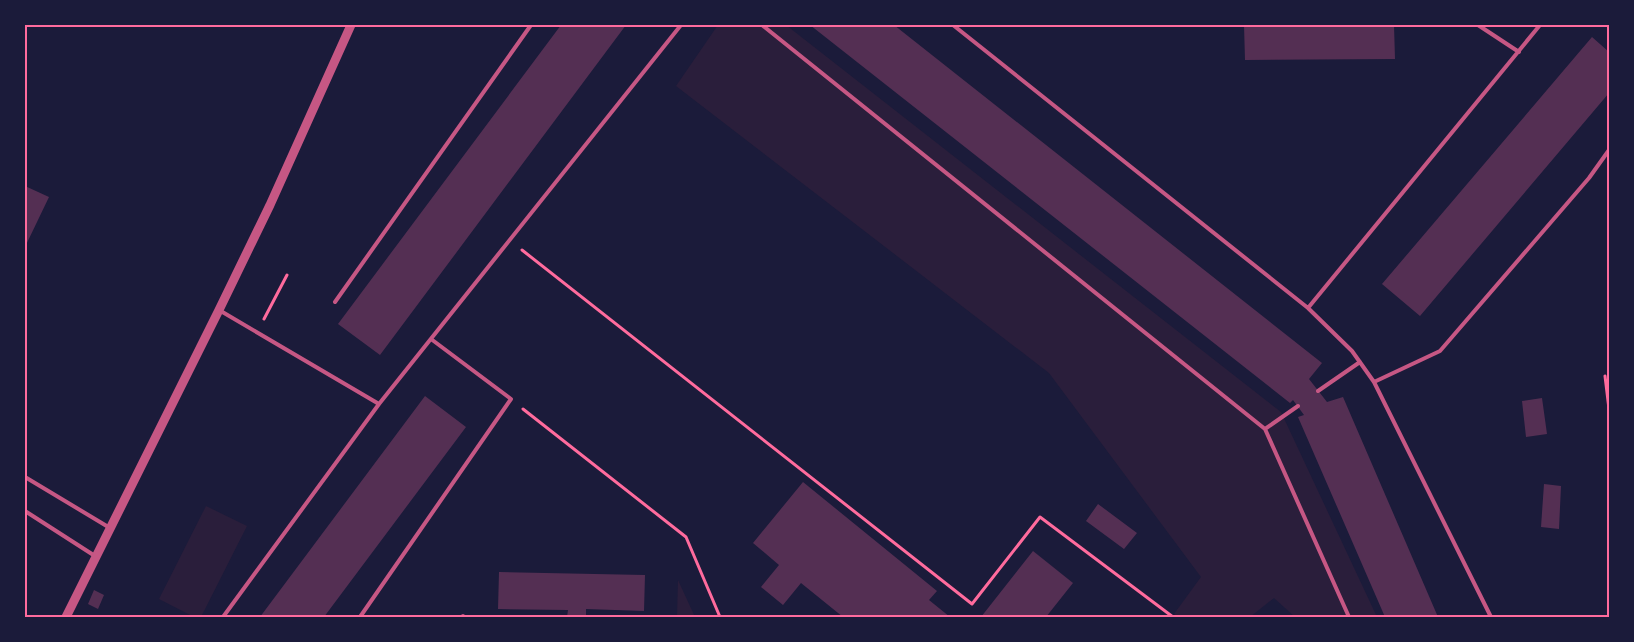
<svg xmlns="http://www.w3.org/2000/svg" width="1634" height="642" viewBox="0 0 1634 642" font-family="'Fira Sans Condensed',sans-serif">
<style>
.green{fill:#2a1e3b}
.building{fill:#542f53}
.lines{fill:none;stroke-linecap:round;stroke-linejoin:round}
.path{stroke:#ff6b9d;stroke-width:3}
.service{stroke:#c65784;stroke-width:4}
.tertiary{stroke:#c65784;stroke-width:9}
.neatline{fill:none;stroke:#ff6b9d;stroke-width:2}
</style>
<rect width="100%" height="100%" fill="#1b1b3a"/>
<path class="green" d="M718,25H786L1281,412L1377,617H1295L1274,598L1250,617H1178L1174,614L1201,577L1049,373L676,86Z
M206,506L247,526L201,617H194L159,599Z
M678,580L695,617H677Z"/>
<path class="building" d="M561,25H626L380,355L338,324Z
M810,25H894L1322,363L1309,379L1327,402L1343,397L1438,617H1385L1298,417L1304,415L1293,400L1290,403Z
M1244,25H1394L1395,59L1245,60Z
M1592,37L1609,52V93L1420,316L1382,284Z
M25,186L49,197L25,247Z
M425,396L466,427L324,617H260Z
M1542,398L1547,434L1526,437L1522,401Z
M803,482L937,591L929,600L950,617H843L801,583L783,605L761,587L779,565L753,543Z
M1544,484L1561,486L1559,529L1541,527Z
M1098,504L1137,533L1124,549L1086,521Z
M1033,551L1073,583L1046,617H981Z
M499,572L645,575L644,611L586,609V617H567L568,610L498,609Z
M94,590L104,595L98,609L88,604Z"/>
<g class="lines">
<path class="path" d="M522,250L972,604L1040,517L1173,617
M264,319L287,275
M1605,376L1609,409
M523,409L686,537L720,617"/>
<path class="service" d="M762,25L1265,429
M953,25L1308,308L1352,351L1374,382L1491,617
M1478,25L1519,52
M335,302L531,25
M1308,308L1540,25
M219,310L379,404L223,617
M1374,382L1440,351L1589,178L1609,150
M1318,391L1360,362
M379,404L681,25
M1298,406L1265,429L1349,617
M25,477L110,528
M25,511L95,556
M360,617L511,399L431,339
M462,617L463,616"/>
<path class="tertiary" d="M66,617L219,310L270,205L351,25"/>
</g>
<rect width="1634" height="642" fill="none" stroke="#1b1b3a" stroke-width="52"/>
<rect x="26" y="26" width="1582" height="590" class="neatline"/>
</svg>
